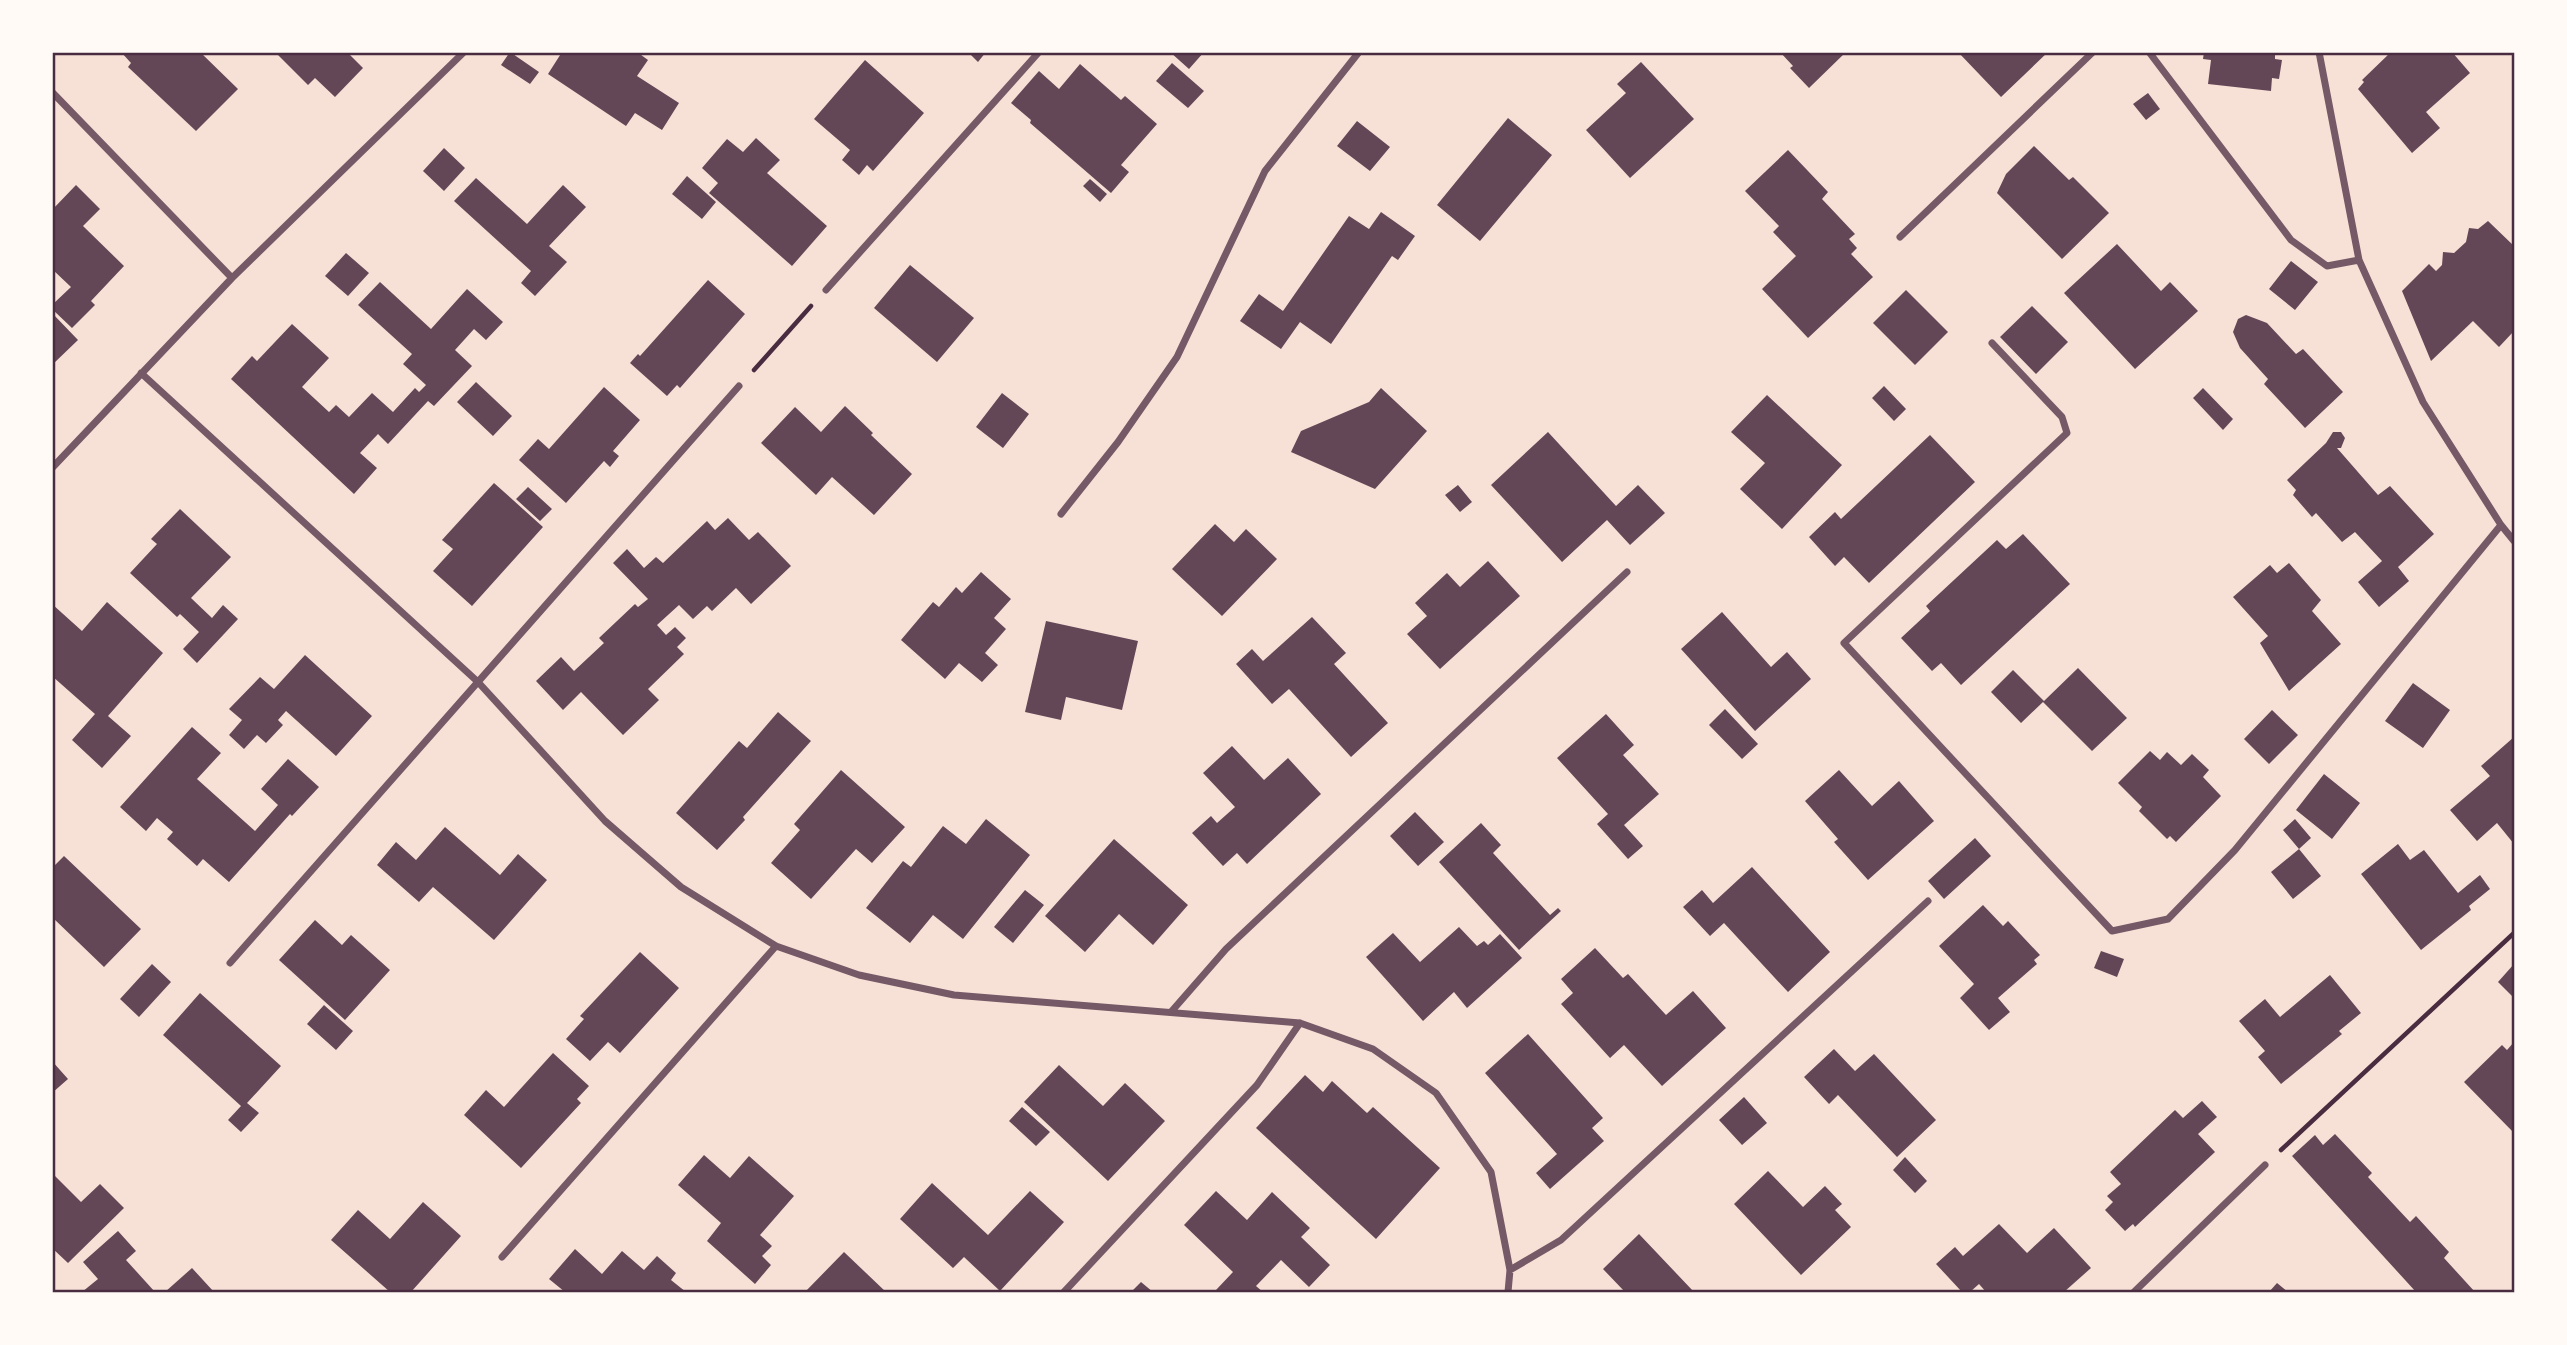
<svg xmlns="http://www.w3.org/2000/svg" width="2567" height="1345" viewBox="0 0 2567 1345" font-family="'Zilla Slab',serif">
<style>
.building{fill:#644757}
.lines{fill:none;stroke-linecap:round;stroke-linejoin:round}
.path{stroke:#4a2c40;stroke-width:4.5}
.minor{stroke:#755966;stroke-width:7}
.neatline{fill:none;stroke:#4a2c40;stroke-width:2.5}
</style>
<rect width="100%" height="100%" fill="#f7e1d7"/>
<path class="building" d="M121,52H200L238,89L196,131L128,67L131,63Z
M275,52H347L363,68L335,97L315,78L308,85Z
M510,52L539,72L530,84L501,65Z
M562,52H637L648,60L637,76L679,103L662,130L635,113L626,126L548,74Z
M968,52H986L978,62Z
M1170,52H1204L1189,69Z
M1780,52H1846L1809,88L1790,68L1793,66Z
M1958,52H2048L2001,97Z
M2204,52H2275V59L2282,60L2279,79L2272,78L2271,91L2208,84L2211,60L2203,59Z
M2391,52H2452L2470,73L2426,112L2440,128L2412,153L2358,89L2364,82L2362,80Z
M865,60L924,113L873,171L867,165L859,175L842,160L850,150L814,119Z
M1641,62L1694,119L1630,178L1586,130L1626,93L1617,84Z
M1172,63L1204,91L1188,108L1156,81Z
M1080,64L1121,100L1125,96L1157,124L1121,165L1129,172L1111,193L1030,123L1031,120L1011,103L1039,71L1059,89Z
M2148,93L2160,109L2146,120L2133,104Z
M1508,118L1552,155L1480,241L1437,205Z
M1357,121L1390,147L1370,171L1337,146Z
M756,138L780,160L767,173L827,226L792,266L709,193L718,183L702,168L727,139L743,152Z
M2034,146L2069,180L2073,177L2109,213L2062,259L1997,193L2006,174Z
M444,148L465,168L444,191L423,171Z
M1788,150L1828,192L1822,199L1855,234L1849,239L1857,248L1851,254L1873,277L1808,338L1762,289L1796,256L1773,232L1779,226L1745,191Z
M687,176L716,202L702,219L672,194Z
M476,178L527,224L563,185L586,207L549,246L567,262L535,296L521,283L531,271L454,201Z
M1090,179L1107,194L1100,202L1083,186Z
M76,185L100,209L83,226L124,266L91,301L95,305L72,328L52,309V305L71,287L52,269V210Z
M1381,212L1415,236L1398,260L1392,256L1331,344L1300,322L1281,349L1240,321L1259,294L1283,311L1349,216L1369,229Z
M2488,221L2514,246V331L2499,347L2473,321L2431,361L2402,291L2429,264L2436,271L2442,265L2443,252L2454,253L2466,242L2469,228L2478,229Z
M2117,244L2161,291L2170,282L2198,311L2135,369L2064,293Z
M346,253L369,273L348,296L325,276Z
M2291,261L2318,282L2295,310L2269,289Z
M910,265L974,318L937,362L874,308Z
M708,280L745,314L680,388L677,385L667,396L630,363L638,354L640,356Z
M380,282L431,329L467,289L503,322L486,340L474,329L455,350L472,366L434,406L428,401L388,444L378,434L360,453L377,468L354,494L231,379L252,356L257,361L292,324L329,358L302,387L329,412L336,405L349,417L372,393L393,412L415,388L419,392L426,385L403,364L412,354L358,305Z
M1906,290L1948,332L1915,365L1873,323Z
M2032,306L2068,342L2036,374L2000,337Z
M52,313L78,340L52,365Z
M2246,315L2267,323L2296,354L2303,349L2343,392L2305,428L2264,384L2268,379L2240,348L2233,332L2238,319Z
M476,382L512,416L493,436L457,402Z
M1884,386L1906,409L1894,421L1872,398Z
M604,387L640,420L613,451L619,456L610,467L604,461L566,503L519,460L538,439L549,449Z
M1381,388L1427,431L1375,489L1291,452L1301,431L1369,402Z
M2203,388L2233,419L2223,430L2193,398Z
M1002,393L1029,414L1003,448L976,427Z
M1767,395L1842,465L1782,529L1740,489L1765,463L1731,432Z
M845,406L873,433L871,435L912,474L874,515L832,477L816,495L761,443L795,407L821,432Z
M1548,432L1616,506L1638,485L1665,513L1630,545L1607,520L1562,562L1491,485Z
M2333,432H2341L2345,438L2341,448H2337L2378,495L2390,486L2434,534L2398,567L2409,581L2379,607L2358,582L2382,561L2355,532L2342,542L2316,513L2312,517L2293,495L2296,490L2287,480L2326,443Z
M1930,435L1975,482L1869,583L1844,557L1835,566L1809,537L1835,512L1841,519Z
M494,483L543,527L472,606L433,571L453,549L442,540Z
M1458,485L1472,502L1460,512L1445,495Z
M528,487L552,509L540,521L516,499Z
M180,509L231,557L191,598L212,618L223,605L238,619L197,663L183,649L199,632L180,614L177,617L130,573L157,544L151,539Z
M728,518L749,540L758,532L791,566L751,604L736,588L712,611L707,606L693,619L679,605L657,625L666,635L675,627L686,638L677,647L684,654L648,689L659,700L623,735L581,692L563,710L536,681L561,657L574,671L604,643L599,638L635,604L638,607L648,599L613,563L627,549L644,568L656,557L663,563L707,521L715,530Z
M1215,524L1234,542L1246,529L1277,559L1222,616L1172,569Z
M2023,534L2070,584L1961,685L1941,663L1932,671L1901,638L1930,611L1926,606L1997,540L2006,549Z
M1488,561L1520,596L1440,669L1407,634L1427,616L1415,603L1447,573L1460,587Z
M2289,563L2321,600L2312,611L2341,644L2289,691L2260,643L2268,636L2233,597L2270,565L2277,573Z
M981,572L1011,599L994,618L1006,629L985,653L998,665L982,682L959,663L945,679L901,640L933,602L939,607L956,587L962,593Z
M107,602L163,653L108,716L131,736L102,768L72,740L95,714L52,676V604L82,631Z
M1722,612L1771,667L1787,652L1811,679L1755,731L1681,649Z
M1312,617L1346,653L1334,664L1388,723L1351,757L1289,689L1272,704L1236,664L1252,649L1263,661Z
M1046,621L1138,641L1122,710L1066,697L1061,720L1025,712Z
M305,655L372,716L336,756L286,711L278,720L283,725L266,743L257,735L244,749L229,735L242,720L229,709L260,677L274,689Z
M2078,668L2127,718L2092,751L2043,702L2021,723L1991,692L2013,670L2044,701Z
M2413,683L2450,710L2423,748L2385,721Z
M1725,709L1758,744L1742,759L1709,725Z
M2272,710L2298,735L2269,764L2244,739Z
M778,712L811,741L743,817L745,820L717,850L676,813L739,741L747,748Z
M1606,714L1634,745L1623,755L1659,794L1624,825L1643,846L1628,859L1597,824L1608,814L1557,758Z
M192,727L221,753L197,779L255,831L278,805L261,789L288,759L319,787L292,816L290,814L229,882L203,859L197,866L167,839L173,832L157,818L146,831L120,807Z
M2514,737V844L2497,823L2477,841L2450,810L2490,776L2481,766Z
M1232,746L1264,780L1288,758L1321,794L1247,864L1237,853L1223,866L1192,833L1211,816L1217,823L1235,807L1203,773Z
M2150,751L2160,760L2167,752L2181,765L2192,754L2209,770L2203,777L2221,796L2176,842L2170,836L2167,839L2139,811L2142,807L2118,783Z
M841,770L905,827L872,863L856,849L811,899L771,863L800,830L794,824Z
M1839,770L1872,806L1899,781L1934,821L1868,880L1834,842L1838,839L1805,801Z
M2324,774L2360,803L2332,839L2296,810Z
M1415,812L1444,842L1418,866L1390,836Z
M986,819L1030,855L963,939L933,915L910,943L866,908L903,861L911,867L943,826L966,844Z
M2295,819L2311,838L2299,849L2283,830Z
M1481,823L1501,845L1493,853L1550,915L1558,908L1561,911L1519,950L1439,862Z
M445,827L500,875L518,854L547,880L494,940L433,887L419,902L377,865L396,842L416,860Z
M1975,838L1991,856L1944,899L1928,881Z
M1114,839L1188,905L1153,945L1119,914L1085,952L1045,916Z
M2398,844L2410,860L2424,850L2458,893L2480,875L2490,889L2469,906L2471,910L2421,950L2361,874Z
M2299,849L2321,876L2293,899L2271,872Z
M64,856L141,929L104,967L52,917V868Z
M1752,867L1830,952L1788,992L1724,923L1710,936L1683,907L1702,890L1713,903Z
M1025,890L1044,905L1013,943L994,927Z
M1983,905L2003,926L2008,921L2040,955L2034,960L2037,964L1998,998L2010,1012L1989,1030L1960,998L1974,984L1939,946Z
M315,920L342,945L351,935L390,970L345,1020L279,960Z
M1459,927L1477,946L1484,941L1488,945L1500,934L1522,958L1467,1008L1454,992L1423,1021L1366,957L1393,933L1420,962Z
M1595,948L1623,978L1628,974L1666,1015L1693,991L1726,1028L1662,1086L1624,1045L1610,1058L1561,1004L1573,993L1561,979Z
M2101,951L2124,959L2117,977L2094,968Z
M640,952L679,988L620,1053L608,1042L590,1061L566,1039L584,1019L580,1016Z
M152,964L171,982L139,1017L120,999Z
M2514,964V998L2498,982Z
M2330,975L2361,1013L2339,1031L2342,1034L2281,1084L2258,1057L2265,1051L2239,1021L2265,999L2280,1017Z
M200,993L281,1066L247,1103L259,1113L241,1132L228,1120L241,1106L163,1035Z
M324,1005L353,1031L336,1050L307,1024Z
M1528,1034L1603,1118L1592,1128L1604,1141L1550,1189L1536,1173L1557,1154L1485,1073Z
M2514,1042V1133L2464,1082L2502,1045L2507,1050Z
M1834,1049L1855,1071L1874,1054L1936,1120L1897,1157L1838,1095L1829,1104L1804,1077Z
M553,1053L589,1086L577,1099L581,1103L521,1168L464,1115L486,1090L504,1107Z
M52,1061L68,1079L52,1093Z
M1059,1065L1103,1106L1125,1083L1165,1121L1108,1181L1024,1102Z
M1305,1075L1323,1092L1332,1081L1367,1113L1373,1107L1440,1168L1376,1239L1256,1128Z
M1744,1097L1767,1123L1742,1145L1719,1120Z
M2202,1101L2217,1117L2198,1134L2215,1152L2135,1227L2133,1224L2125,1231L2105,1210L2113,1202L2107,1196L2121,1184L2110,1172L2175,1110L2183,1118Z
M1022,1107L1050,1132L1036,1146L1009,1121Z
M2335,1134L2372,1173L2368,1177L2410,1222L2416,1216L2449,1252L2444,1258L2475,1292H2416L2292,1156L2315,1135L2323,1145Z
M704,1155L730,1178L749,1156L794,1196L760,1235L772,1246L762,1256L771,1265L755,1284L707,1241L721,1223L678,1185Z
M1905,1157L1927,1181L1915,1193L1893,1170Z
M1768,1171L1803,1207L1825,1186L1842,1204L1835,1210L1851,1227L1801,1275L1734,1204Z
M52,1173L81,1202L100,1184L124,1208L68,1263L52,1248Z
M932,1183L988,1235L1030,1191L1064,1222L1000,1291L964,1257L953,1268L900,1219Z
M1216,1191L1247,1220L1272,1192L1310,1228L1301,1237L1330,1265L1309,1287L1281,1260L1256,1286L1263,1292H1218L1216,1290L1233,1272L1184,1225Z
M423,1202L461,1236L411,1292H390L331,1240L358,1210L390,1239Z
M1999,1224L2027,1253L2054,1228L2091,1268L2064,1292H1986L1979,1284L1970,1292H1962L1936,1264L1955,1247L1963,1256Z
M118,1231L136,1251L126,1260L155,1292H82L98,1279L83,1262Z
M1639,1234L1694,1292H1625L1603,1269Z
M575,1249L602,1274L622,1251L644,1270L657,1256L676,1273L671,1280L686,1292H565L549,1279Z
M844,1252L886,1292H805Z
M192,1268L214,1292H165Z
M1141,1282L1153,1292H1131Z
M2277,1283L2288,1292H2269Z"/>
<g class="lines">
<path class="path" d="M754,370L811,306
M2281,1150L2514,933"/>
<path class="minor" d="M2149,52L2291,240L2327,266L2359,260
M2319,52L2359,260L2423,402L2501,525L2514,541
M52,92L232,278
M1900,237L2093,52
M826,290L1039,52
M1992,343L2062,417L2067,433L1844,643L2112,931L2168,919L2235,850L2501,525
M141,373L478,682L605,821L681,887L776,946L859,975L954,995L1300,1023L1373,1049L1436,1093L1491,1172L1510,1270L1508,1292
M52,468L232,278L464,52
M1061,514L1118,442L1177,357L1265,171L1359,52
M230,963L739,386
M1171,1012L1226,949L1627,572
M502,1257L776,946
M1510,1270L1561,1240L1928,901
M1064,1292L1257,1085L1300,1023
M2134,1292L2265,1165"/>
</g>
<rect width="2567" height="1345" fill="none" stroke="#fffaf5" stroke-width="108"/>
<rect x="54" y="54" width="2459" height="1237" class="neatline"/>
</svg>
